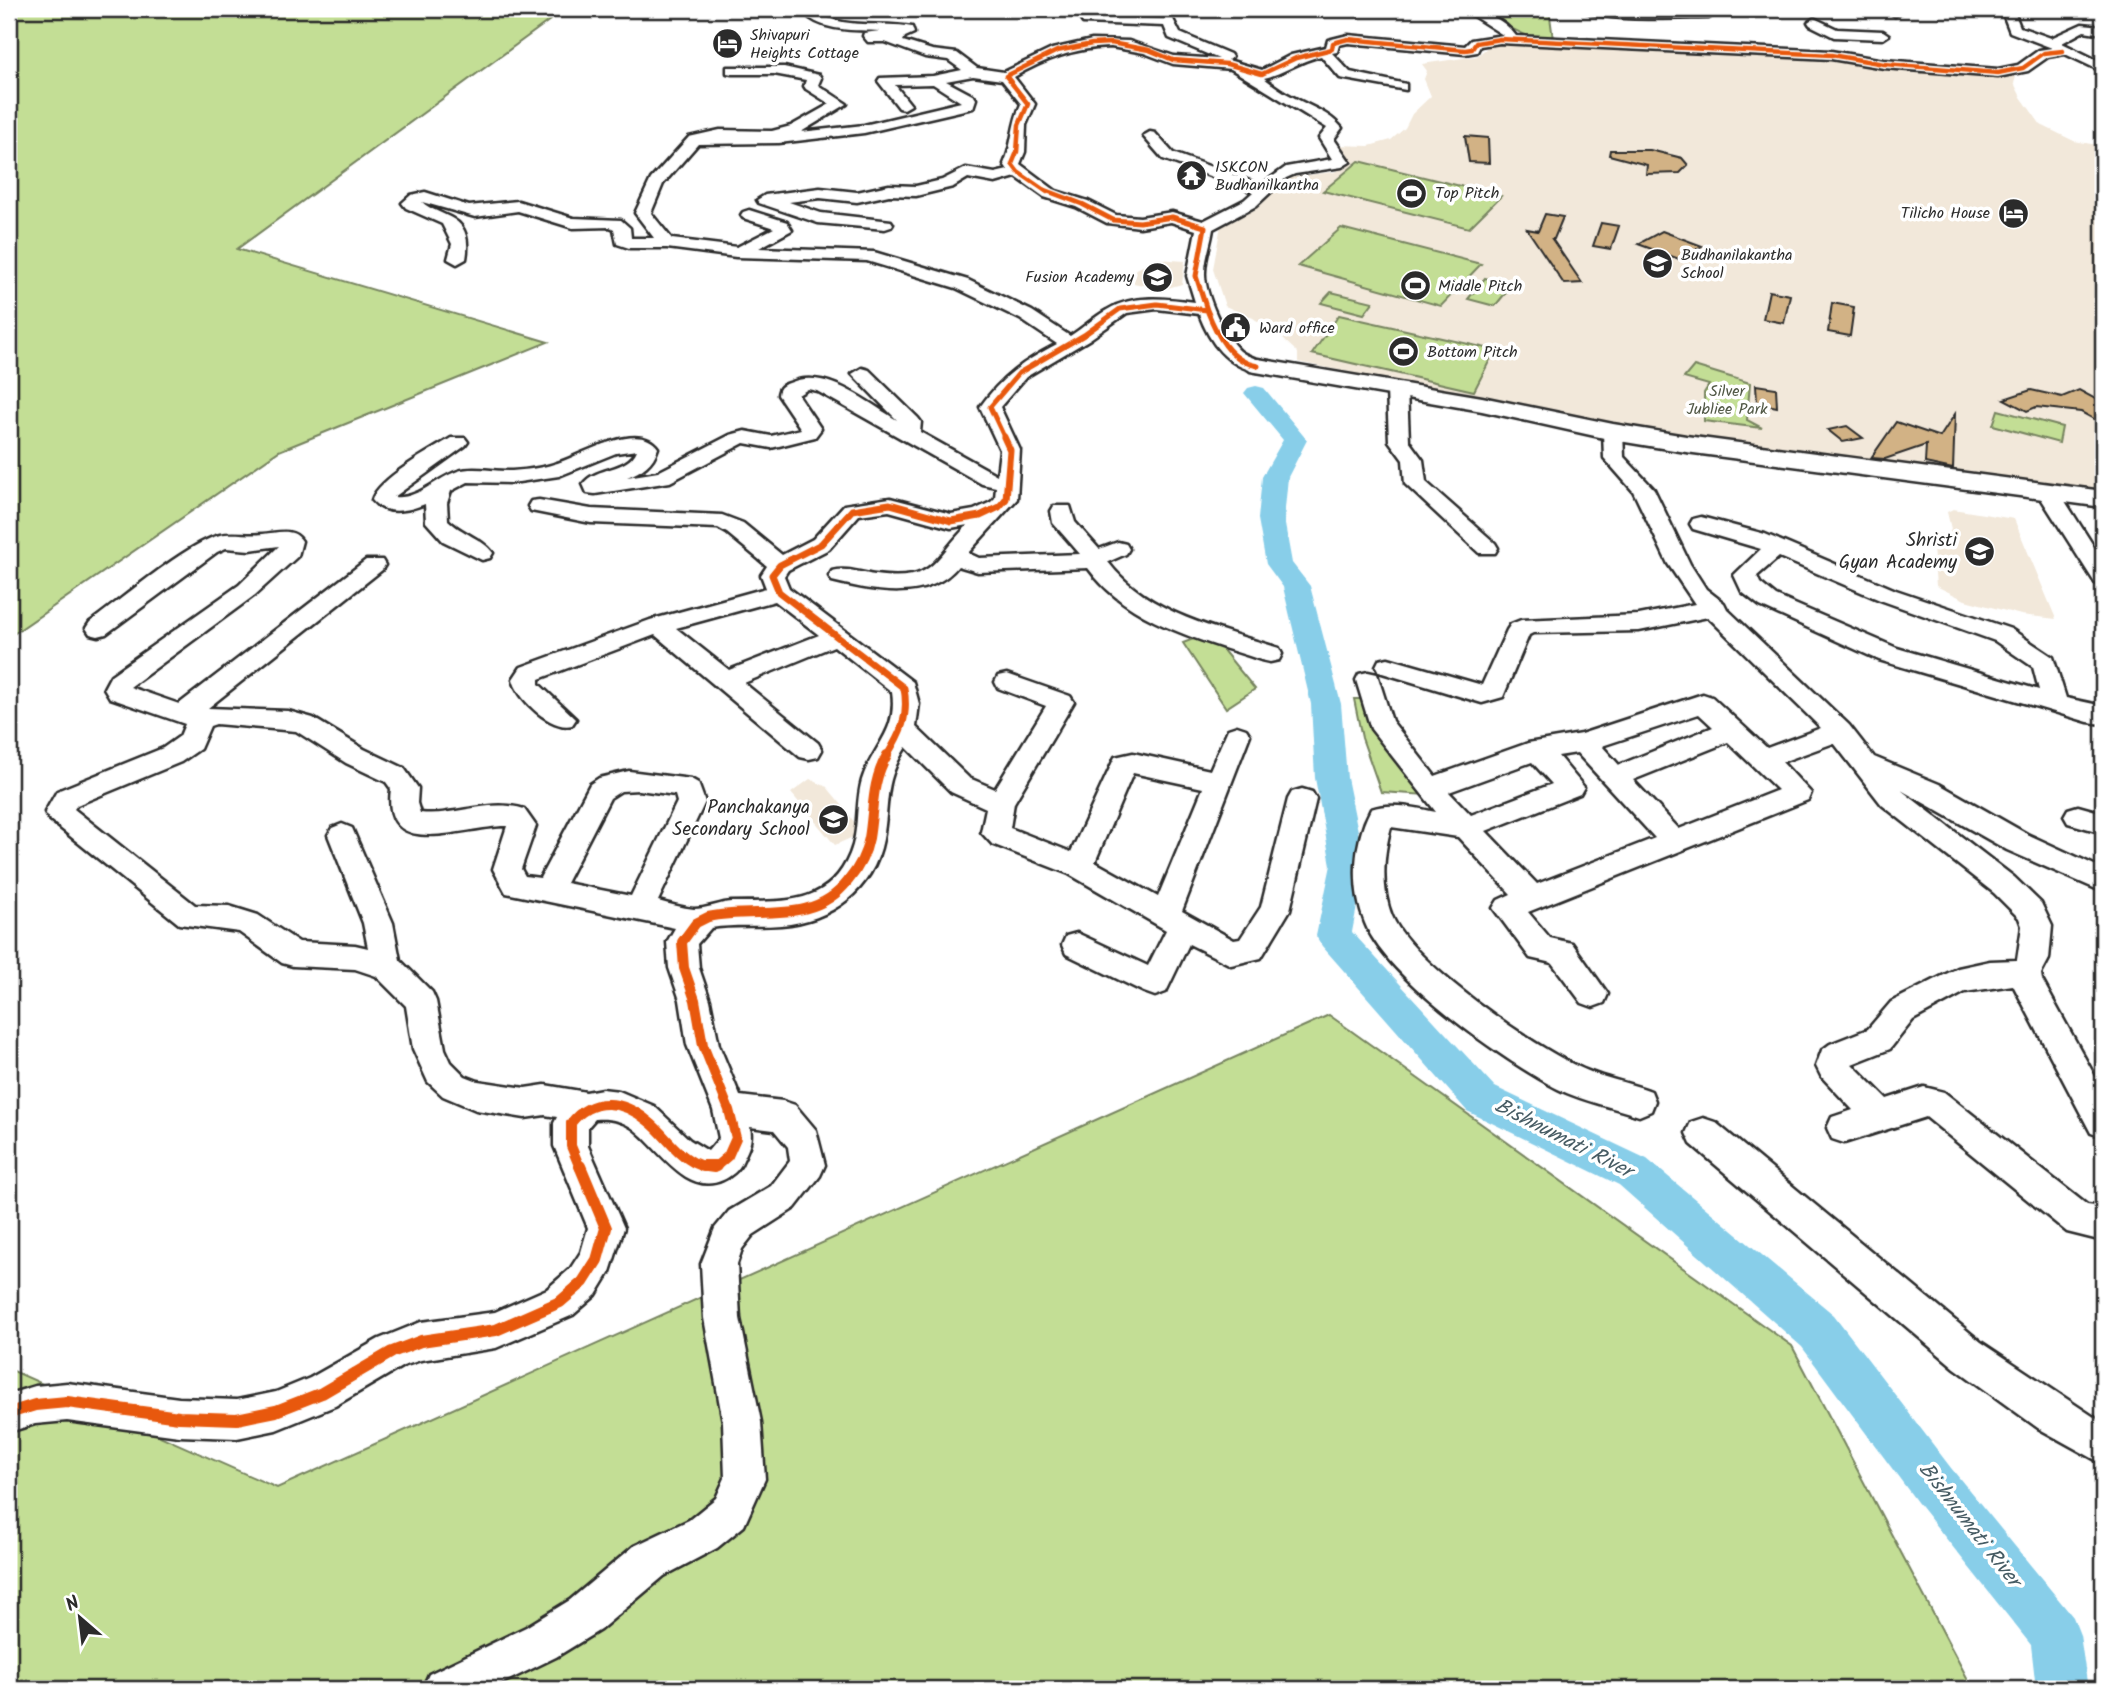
<svg xmlns="http://www.w3.org/2000/svg" width="2112" height="1698" viewBox="0 0 2112 1698" font-family="Kalam,sans-serif">
<style>
.built{fill:#f2e8da}
.green{fill:#c3de95;stroke:#778460;stroke-width:2}
.lines{fill:none;stroke-linecap:round;stroke-linejoin:round}
.river{fill:#88cee9;fill-rule:evenodd}
.building{fill:#d2b285;stroke:#2b2b2b;stroke-width:2}
.minor-casing{stroke:#2b2b2b;stroke-width:5}
.major-casing{stroke:#2b2b2b;stroke-width:5}
.minor{fill:#fff;fill-rule:evenodd}
.major{fill:#fff;fill-rule:evenodd}
.cycleway-far4-casing{stroke:#fff;stroke-width:6}
.cycleway-far3-casing{stroke:#fff;stroke-width:8}
.cycleway-far2-casing{stroke:#fff;stroke-width:10}
.cycleway-far1-casing{stroke:#fff;stroke-width:14}
.cycleway-casing{stroke:#fff;stroke-width:17}
.cycleway-far4{stroke:#e8590c;stroke-width:4.5}
.cycleway-far3{stroke:#e8590c;stroke-width:5}
.cycleway-far2{stroke:#e8590c;stroke-width:7}
.cycleway-far1{stroke:#e8590c;stroke-width:10}
.cycleway{stroke:#e8590c;stroke-width:12}
.labels{text-anchor:middle;dominant-baseline:central;stroke-width:7;stroke-linejoin:round;paint-order:stroke}
.far-poi-label{font-size:16px;fill:#2b2b2b;stroke:#fff;text-anchor:start}
.far-park-label{font-size:16px;fill:#515846;stroke:#fff}
.poi-label{font-size:19px;fill:#2b2b2b;stroke:#fff;text-anchor:end}
.water-label{font-size:21px;font-style:italic;fill:#475c64;stroke:#fff}
</style>
<rect width="100%" height="100%" fill="#fff"/>
<filter id="ink" filterUnits="userSpaceOnUse"><feTurbulence type="fractalNoise" baseFrequency=".0143" numOctaves="2"/><feDisplacementMap in="SourceGraphic" scale="14" xChannelSelector="R" yChannelSelector="G"/><feConvolveMatrix kernelMatrix="1 2 1 2 8 2 1 2 1" color-interpolation-filters="sRGB"/></filter>
<g filter="url(#ink)">
<path class="built" d="M1506,43L1844,58L2008,74L2016,77L2014,83L2021,97L2041,125L2074,141L2103,146V493L1950,476L1668,437L1298,362V353L1282,338L1253,318L1225,306L1213,269L1221,225L1248,211L1292,177L1334,172L1349,165L1336,145L1369,146L1391,140L1405,128L1412,114L1431,96L1424,79L1427,71L1422,64L1477,56L1488,47Z
M1158,259L1185,261L1182,284L1164,289L1133,283L1130,272Z
M1953,509L2014,519L2056,619L2021,615L1965,600L1936,586L1932,534H1949L1951,529L1947,512Z
M810,779L827,787L842,805L862,833L835,845L791,793Z"/>
<path class="green" d="M9,9H565L237,249L548,342L279,451L9,637Z
M1470,9H1549L1553,39H1534Z
M1359,161L1501,196L1469,228L1323,191Z
M1341,228L1481,264L1441,306L1298,266Z
M1485,278L1512,285L1495,306L1468,299Z
M1331,292L1373,302L1364,314L1321,303Z
M1339,315L1495,350L1474,391L1312,354Z
M1694,366L1750,383L1747,420L1762,428L1704,421V393L1709,385L1684,378Z
M1998,410L2062,427L2059,443L1993,425Z
M1209,633L1255,689L1226,708L1183,643Z
M1354,699H1370L1426,795L1381,792L1362,738Z
M1329,1015L1792,1346L1973,1689H9V1369L277,1488Z"/>
<g class="lines">
<path class="river" d="M1256,386L1264,388L1307,440L1288,477L1284,519L1292,563L1310,586L1341,704L1347,778L1365,865L1352,932L1495,1087L1647,1159L1834,1315L1951,1468L2073,1617L2080,1635L2088,1689H2036L2031,1645L1917,1502L1802,1347L1619,1185L1467,1111L1322,946L1316,936L1331,865L1315,778L1311,704L1283,587L1266,564L1258,519L1262,477L1283,440L1244,393L1248,388Z"/>
</g>
<path class="building" d="M1465,136L1488,138L1489,163L1469,162Z
M1610,150H1650L1682,158L1688,165L1680,173L1646,174L1647,165L1609,155Z
M1545,214L1563,217L1554,239H1552L1582,283L1564,284L1527,229L1538,231Z
M1601,223L1619,226L1611,249L1593,246Z
M1662,231L1702,246L1679,259L1638,244Z
M1769,291L1790,295L1784,323L1763,319Z
M1832,303L1854,307L1850,336L1828,332Z
M1756,385L1776,388L1777,407L1757,403Z
M2031,390L2062,397L2079,390L2103,403V424L2081,412L2036,407L2027,411L2004,399Z
M1955,414L1953,469L1925,463L1926,445L1885,459L1871,458L1896,422L1940,437Z
M1847,426L1863,438L1843,442L1828,430Z"/>
<g class="lines">
<defs>
<path id="minor" d="M807,9H819L817,12C842,30 882,21 912,27L914,33L905,37L903,41L932,50L957,53L977,68L1004,72L1052,49L1092,40L1129,41L1174,56L1219,59L1169,38L1164,26L1083,23L1081,20L1087,16L1173,19L1180,33L1230,54L1232,57L1228,60L1262,70L1291,55L1326,47L1328,40L1348,35L1465,46L1471,40L1503,35L1462,9C1482,9 1504,19 1516,36L1831,51L1884,60L1998,69L2018,65L2039,50L2052,48L2010,32L2001,9H2013L2020,27L2051,38L2082,24L2103,26V34L2084,31L2062,43L2103,63V72L2065,54L2048,57L2028,71L1998,77L1884,68L1831,59L1500,43L1480,46L1477,52L1465,54L1348,43L1339,45L1337,52L1332,53L1350,72L1406,84V90L1340,78L1321,56C1298,61 1284,74 1264,78C1273,85 1283,92 1293,97C1310,107 1329,112 1342,128L1334,139L1350,162L1342,167L1295,174L1286,178L1256,206L1213,229C1211,244 1205,258 1205,272C1204,293 1224,337 1240,351C1248,358 1261,358 1268,366L1258,372C1226,366 1210,343 1199,314L1157,309L1127,313L1090,339L1026,377L1000,407L1020,450L1017,499L968,553L979,558L1080,554L1053,523L1051,511L1054,506H1070L1075,522L1099,549L1118,542L1126,544L1129,549L1126,554L1108,562C1147,614 1220,629 1279,648L1282,654L1279,660L1270,662L1261,660C1199,639 1128,623 1088,568L978,572L958,566C928,603 872,591 832,581L829,576L832,571C846,567 861,573 875,575C936,583 932,560 968,525L951,528L889,511L859,515L829,549L788,570L784,576L789,588L913,682L919,704L916,727L969,778L995,789L1046,706L998,688L995,682L998,676L1007,674L1070,696L1074,702L1014,803L1010,828L1071,852L1115,757L1133,753L1210,770L1228,729L1237,726L1246,729L1250,735L1182,911L1234,940L1240,939L1261,907L1288,799L1292,792L1302,789L1312,792L1316,799L1290,910L1261,958L1231,965L1189,944L1166,992L1155,996L1144,992L1066,954L1062,945L1066,936L1077,933L1148,966L1166,930L1069,874L992,844L981,832L986,808L951,792L906,747C883,783 890,800 883,839C873,891 831,921 781,925C758,927 734,924 711,928L697,944L699,968L710,1000L719,1045L740,1096L783,1101L795,1105L816,1130L825,1165L820,1176L795,1208L753,1235L742,1249L737,1264L740,1318L761,1422L765,1479L744,1526L717,1548L664,1576L600,1630L556,1657L490,1689H422L429,1674L526,1627L570,1600L634,1546L689,1520L716,1498L725,1478L723,1422L704,1318L701,1264L715,1228L729,1211L771,1186L790,1161L788,1147L774,1130L750,1127C753,1141 748,1149 742,1162C739,1170 730,1177 723,1180C685,1198 656,1143 631,1127C620,1120 608,1118 595,1119L588,1127V1146L624,1228L610,1272L596,1295L573,1315L496,1348L421,1360L403,1366L335,1406L276,1430L237,1438L179,1436L67,1421L35,1424L9,1432V1394L35,1386L67,1383L179,1398L237,1400L276,1392L310,1378L379,1339L421,1322L495,1312L547,1289L570,1269L581,1252L588,1228L554,1146V1123L557,1117L545,1115L525,1118L476,1110L443,1096L428,1082L413,1049L406,1006L376,976L355,969L293,966L282,963L239,932L179,924L49,819L45,812L57,791L163,748L180,736L185,724L110,698L104,688L111,675L239,585L279,546L250,550L226,548L217,552L106,634L98,636L90,634L86,628L90,622C120,601 187,543 220,535C233,532 249,536 263,534C277,533 293,527 302,541L298,556L255,595L130,687L179,704L366,560H382L385,565L382,570L208,708L288,711L313,718L364,749L404,768L418,788L417,803L420,813C454,817 490,798 524,809L536,826L521,869L525,876L540,878L590,784L599,778L629,771L691,779L698,783L705,802L658,901C670,904 682,908 694,909C706,909 719,903 731,902C779,901 828,908 850,854C860,830 855,804 862,780C873,745 898,732 892,692L834,646L744,683L818,743L822,750L818,757L809,759L800,757L655,635L539,679V684L576,719L572,725C552,731 517,699 513,679L521,667L650,620L766,588L761,575L767,566L727,533L718,528L591,523L531,511L528,506L531,501L539,500L591,509L722,515L743,523L782,555L813,539L844,505L890,498L951,514L974,510L991,502L995,498L996,487L982,484L817,391L808,389L798,395L821,429L815,437L771,448L744,443L670,482L595,494L587,493L583,484C596,466 628,472 637,450L616,453L559,476L512,483L468,482L451,491L447,503L448,520C461,533 483,539 493,553L490,558L482,560L443,541L426,522L425,504C408,511 385,516 372,500C377,479 432,450 451,438H465L468,442L465,446L394,497C417,500 437,478 458,471C474,466 495,472 512,471C525,470 542,468 554,464C580,457 638,419 658,448C653,464 642,471 627,477L658,472L730,435L745,431L771,436L801,429L778,395C779,385 784,385 792,382C827,368 868,403 897,420L852,374L862,368L869,370L918,418L921,422L920,432L997,475L1000,450L980,407C1001,377 1024,361 1057,344L1020,319L956,288L867,261L736,257L667,248H629L617,244L614,229L610,227L573,228L518,211L475,217L422,202C441,219 474,213 466,259L457,264L448,259L452,244L442,224L406,208L402,203L411,195L425,192L469,206L518,201L573,218L621,220L630,228L631,238H654L635,213L651,179L689,137L720,130L772,131L791,126L830,104L806,89L804,86L806,80L774,74H732L727,73V67H784L819,75L821,78L818,85L847,104L801,132L864,125L961,102L933,84L895,85L911,105L904,109L899,108L878,81L880,78L933,76L962,70L948,60L925,57L885,42H868L863,36L864,33L880,31C856,30 822,32 804,13ZM1111,47L1144,53L1173,64L1231,69L1327,128L1319,138L1332,159L1286,167L1261,185L1173,153L1155,133L1150,132L1143,136L1163,159L1253,192L1244,200L1203,221L1172,212L1140,217L1116,215L1088,201L1056,191L1020,164L1025,152L1026,125L1035,104L1014,77C1045,59 1075,48 1111,47ZM973,76L1002,80L1021,104C1011,126 1013,144 1004,164L1008,170L995,173L966,168L942,180L916,186L889,185L857,192L820,188L765,195L757,200L759,203L818,223L885,229L891,227L893,224L891,221L821,213L789,202L820,198L857,202L889,195L916,196L953,187L968,178L995,183L1016,177L1044,197L1076,207L1107,223L1140,227L1171,222L1196,230L1187,276L1195,302C1166,298 1132,294 1107,310C1094,317 1083,328 1070,336L1032,311L968,280L874,252L759,248L792,230L787,222L749,210L743,212L741,215L743,218L774,228L737,247L672,239L651,213L663,184L698,144L779,143L864,133L973,108L976,99L974,96L946,81ZM775,601L819,635L729,670L676,628ZM216,724L296,731L346,763L386,782L391,789C381,863 466,825 507,826L493,869L506,893L675,928L667,942L669,968L680,1000L687,1045L713,1110L719,1138L708,1151L690,1140L654,1106L619,1091L602,1089L586,1092L545,1085L525,1088L478,1081L465,1076L451,1062L445,1049L436,1001L432,992L400,960L393,923L352,828L342,824L332,828L328,835L363,923L368,948L355,945L299,942L258,915L229,906L195,905L74,809L77,805L181,762L200,749L210,726ZM1133,773L1203,788L1158,897L1095,862ZM639,790L675,795L677,802L631,896L566,883L610,798L621,791Z
M1581,9L1709,10L1715,14L1709,18C1683,18 1599,23 1581,9Z
M1885,9H1899L1901,12L1895,16Z
M1814,18L1837,29L1883,31L1889,35L1883,39L1834,37L1810,25L1808,22Z
M1397,383L1407,389L1409,441L1423,460L1426,482L1495,543L1498,548L1495,553H1479L1405,484L1403,460L1389,441L1387,389Z
M1613,426L1620,428L1623,432L1624,457L1654,489L1690,564L1706,589L1724,603L1727,609L1849,725L1874,757L1939,784L2027,834L2103,869V892L2007,850L1901,790L2014,877L2041,903L2052,926L2049,959L2041,974L2042,980L2103,1091V1137L2091,1133L2013,985L1965,992L1913,1020L1890,1049L1852,1064L1887,1099L1924,1087L1944,1092L2087,1205L2103,1207V1241L2067,1232L1926,1117L1844,1143L1832,1139L1827,1128L1832,1117L1853,1110L1821,1076L1816,1066L1822,1050L1830,1044L1868,1029L1891,1002L1958,968L1990,961L2017,960L2022,926L2019,918L1994,893L1882,805L1834,743L1782,762L1811,793L1808,800L1528,912L1550,938L1572,943L1608,994L1604,1003L1593,1007L1582,1003L1552,963L1530,958L1493,908L1498,900L1511,894L1458,837L1391,827C1383,855 1381,889 1392,916C1411,962 1533,1046 1579,1067C1601,1078 1627,1082 1651,1091L1655,1101L1651,1111L1639,1116C1613,1107 1582,1101 1558,1089C1504,1061 1387,979 1365,923C1351,888 1353,842 1371,809C1392,802 1415,808 1436,812L1371,729L1356,680L1359,674L1368,672L1377,674L1392,721L1435,776L1528,743L1581,734L1703,694L1712,697L1767,748L1821,728L1708,617L1639,631L1533,633L1529,635L1503,697L1482,703L1379,672L1376,666L1379,660L1388,658L1482,685L1507,630L1511,624L1521,620L1639,615L1695,604L1668,564L1633,491L1604,458L1603,432L1606,428ZM1699,714L1713,727L1619,765L1602,746ZM1728,742L1778,790L1679,829L1633,780ZM1577,753L1655,838L1537,884L1486,831L1580,794L1584,787L1558,756ZM1532,762L1552,784L1471,815L1449,792Z
M2048,486L2056,487L2103,561V585L2095,583L2037,492L2040,487Z
M1701,517L1765,534L1896,590L2011,629L2053,657L2066,698L2103,706V724L2088,722L1879,660L1760,606L1742,592L1734,575L1761,549L1693,529L1690,524L1693,519ZM1779,557L1880,600L1995,641L2033,667L2039,690L1897,648L1776,596L1760,583L1757,576Z
M2078,806L2103,813V833L2068,823L2064,816L2068,809Z
M1703,1118L1715,1122L1981,1342L2103,1423V1464L2038,1428L1955,1368L1691,1144L1686,1133L1691,1122Z"/>
<path id="major" d="M1258,359L1482,397L1613,424L1686,436L2103,491V507L1686,452L1613,440L1482,411L1250,371L1246,366L1250,361Z"/>
</defs>
<use href="#minor" class="minor-casing"/>
<use href="#major" class="major-casing"/>
<use href="#minor" class="minor"/>
<use href="#major" class="major"/>
<defs>
<path id="cycleway-far4" d="M1047,192L1018,172L1012,164L1017,152L1019,125L1028,104L1006,76L1057,51L1092,44L1111,43L1149,50L1173,60L1227,64L1262,74L1296,58L1332,49L1333,43L1348,39L1465,50L1472,49L1476,43L1500,39L1831,55L1884,64L1998,73L2023,68L2044,53L2063,51"/>
<path id="cycleway-far3" d="M1045,190L1082,204L1113,220L1140,222L1172,217L1205,227L1196,276L1207,310
M1005,439L990,407L1019,373L1084,335L1120,309L1157,304L1207,310C1217,335 1229,361 1258,366"/>
<path id="cycleway-far2" d="M886,757C901,733 909,717 904,688L779,592L772,575L780,565L821,544L852,510L890,504L951,521L980,516L999,507L1006,499L1010,450L1004,437"/>
<path id="cycleway-far1" d="M580,1168L571,1146V1123C592,1096 623,1100 648,1121C663,1132 672,1149 688,1159C696,1165 704,1167 714,1168L728,1156L736,1138L729,1110L703,1045L695,1000L684,968L682,942L696,923L708,917C757,906 812,927 848,881C858,869 866,854 869,838C874,809 871,783 887,755"/>
<path id="cycleway" d="M703,1166H716
M9,1413L35,1405L67,1402L179,1417L237,1419L276,1411L322,1393L392,1352L421,1341L496,1330L560,1302L583,1282L597,1260L606,1228L580,1166"/>
</defs>
<use href="#cycleway-far4" class="cycleway-far4-casing"/>
<use href="#cycleway-far3" class="cycleway-far3-casing"/>
<use href="#cycleway-far2" class="cycleway-far2-casing"/>
<use href="#cycleway-far1" class="cycleway-far1-casing"/>
<use href="#cycleway" class="cycleway-casing"/>
<use href="#cycleway-far4" class="cycleway-far4"/>
<use href="#cycleway-far3" class="cycleway-far3"/>
<use href="#cycleway-far2" class="cycleway-far2"/>
<use href="#cycleway-far1" class="cycleway-far1"/>
<use href="#cycleway" class="cycleway"/>
</g>
</g>
<defs>
<symbol id="hotel-disc" viewBox="-11 -11 22 22"><circle r="9.5" fill="#2b2b2b" stroke="#fff"/><path d="M-6-4.5h1.5V1H6V5H4.5V3h-9V5H-6ZM-4 0a1.8 1.8 0 1 1 3.6 0ZM.5 0V-2.5h3Q6-2.5 6 0Z" fill="#fff"/></symbol>
<symbol id="temple-disc" viewBox="-11 -11 22 22"><circle r="9.5" fill="#2b2b2b" stroke="#fff"/><path d="M0-6L5-2H3V0L6.5 2.5H4V6H1.5V3h-3V6H-4V2.5H-6.5L-3 0V-2H-5Z" fill="#fff"/></symbol>
<symbol id="stadium-disc" viewBox="-11 -11 22 22"><circle r="9.5" fill="#2b2b2b" stroke="#fff"/><path d="M0-5a6.5 5 0 1 0 0 10a6.5 5 0 1 0 0-10ZM-3.5-1.8h7v3.6h-7Z" fill="#fff"/></symbol>
<symbol id="school-disc" viewBox="-11 -11 22 22"><circle r="9.5" fill="#2b2b2b" stroke="#fff"/><path d="M0-5L7-2L0 1L-7-2ZM-4 1L0 2.5L4 1V4Q0 6-4 4Z" fill="#fff"/></symbol>
<symbol id="civic-disc" viewBox="-11 -11 22 22"><circle r="9.5" fill="#2b2b2b" stroke="#fff"/><path d="M-.6-6.5H3V-4.5H.6V-3L4-1V1h2V6H-6V1h2V-1L-.6-3ZM-1.2 2.5V6h2.4V2.5Z" fill="#fff"/></symbol>
</defs>
<g fill-rule="evenodd">
<use href="#hotel-disc" x="710" y="26" width="35" height="35"/>
<use href="#temple-disc" x="1174" y="158" width="35" height="35"/>
<use href="#stadium-disc" x="1394" y="176" width="35" height="35"/>
<use href="#hotel-disc" x="1996" y="196" width="35" height="35"/>
<use href="#school-disc" x="1640" y="246" width="35" height="35"/>
<use href="#school-disc" x="1140" y="260" width="35" height="35"/>
<use href="#stadium-disc" x="1398" y="268" width="35" height="35"/>
<use href="#civic-disc" x="1218" y="310" width="35" height="35"/>
<use href="#stadium-disc" x="1386" y="334" width="35" height="35"/>
<use href="#school-disc" x="1962" y="534" width="35" height="35"/>
<use href="#school-disc" x="816" y="802" width="35" height="35"/>
</g>
<g class="labels">
<g class="far-poi-label">
<text x="750" y="35">Shivapuri<tspan x="750" dy="18">Heights Cottage</tspan></text>
<text x="1215" y="167">ISKCON<tspan x="1215" dy="18">Budhanilkantha</tspan></text>
<text x="1435" y="193">Top Pitch</text>
<text x="1990" y="213" text-anchor="end">Tilicho House</text>
<text x="1681" y="255">Budhanilakantha<tspan x="1681" dy="18">School</tspan></text>
<text x="1134" y="277" text-anchor="end">Fusion Academy</text>
<text x="1438" y="286">Middle Pitch</text>
<text x="1259" y="328">Ward office</text>
<text x="1427" y="352">Bottom Pitch</text>
</g>
<g class="far-park-label">
<text x="1727" y="391">Silver<tspan x="1727" dy="18">Jubliee Park</tspan></text>
</g>
<g class="poi-label">
<text x="1957" y="541">Shristi<tspan x="1957" dy="22">Gyan Academy</tspan></text>
<text x="810" y="808">Panchakanya<tspan x="810" dy="22">Secondary School</tspan></text>
</g>
<g class="water-label">
<text transform="translate(1563 1139) rotate(27)">Bishnumati River</text>
<text transform="translate(1969 1525) rotate(52)">Bishnumati River</text>
</g>
</g>
<rect width="2112" height="1698" fill="none" stroke="#fff" stroke-width="35"/>
<rect x="18" y="18" width="2077" height="1663" fill="none" stroke="#2b2b2b" stroke-width="2.5" filter="url(#ink)"/>
<g transform="translate(80 1618) rotate(332)" stroke="#ffffff" stroke-width="5" paint-order="stroke">
<path d="M0-5L12 26L0 18L-12 26Z" fill="#2b2b2b"/>
<text y="-10" font-size="19" font-weight="bold" text-anchor="middle" fill="#2b2b2b">N</text>
</g>
</svg>
